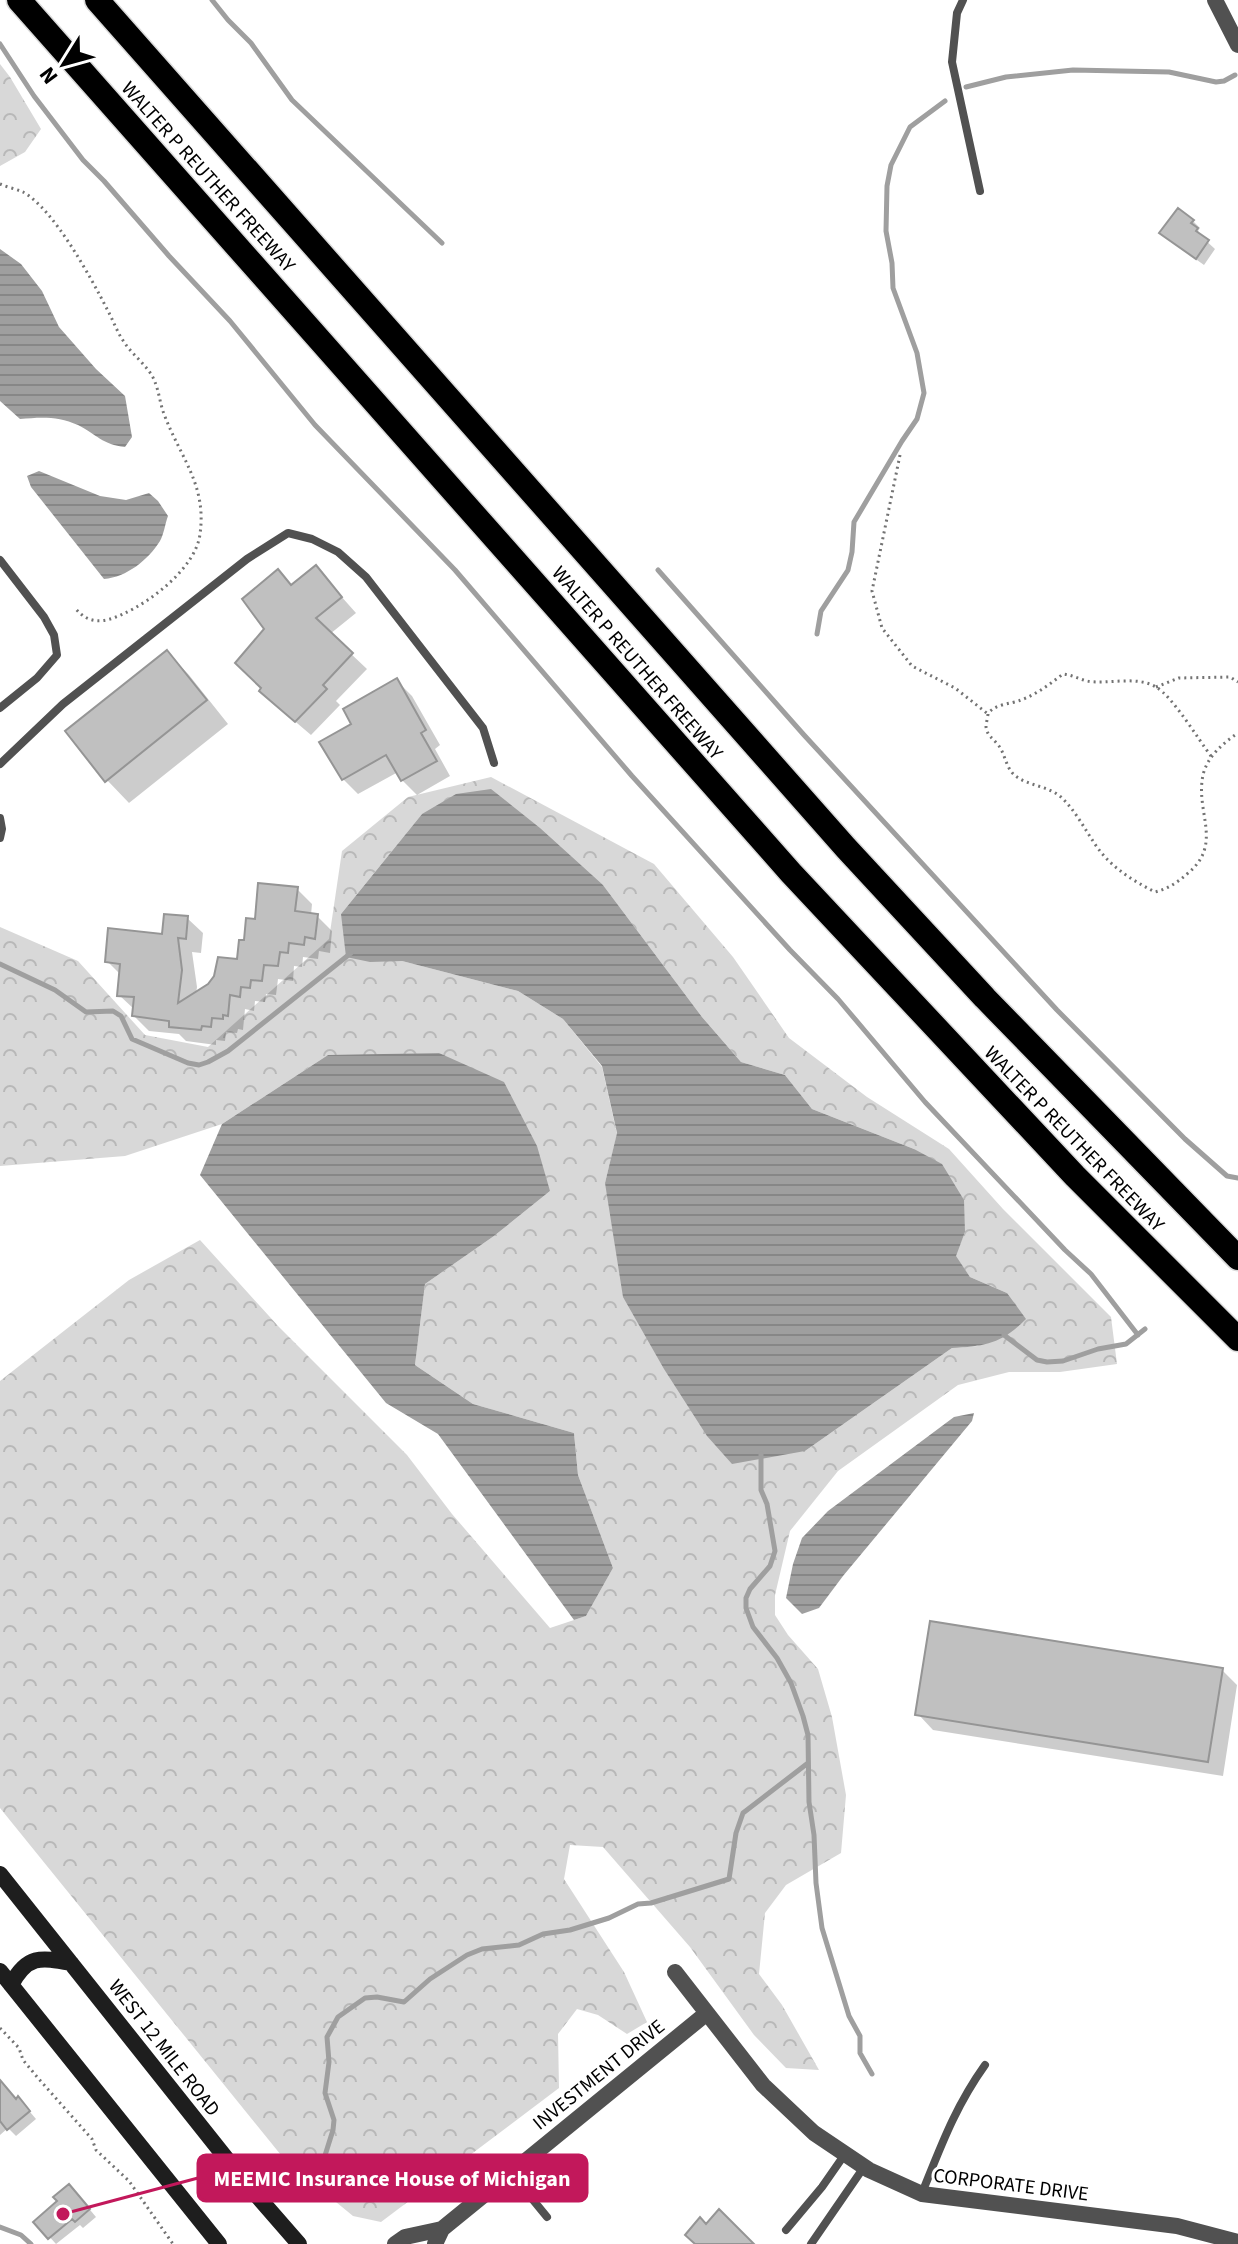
<svg xmlns="http://www.w3.org/2000/svg" width="1238" height="2244" viewBox="0 0 1238 2244" font-family="'Source Sans 3',sans-serif">
<style>
.forest{fill:url(#forest-crowns);fill-rule:evenodd}
.water{fill:url(#water-rules)}
.shadow{fill:#0003}
.lines{fill:none;stroke-linecap:round;stroke-linejoin:round}
.stream{stroke:#9f9f9f;stroke-width:5}
.building{fill:#c0c0c0;stroke:#959595;stroke-width:2}
.motorway-casing{stroke:#dbdbdb;stroke-width:27}
.path{stroke:#737373;stroke-width:3;stroke-dasharray:2 4;stroke-linecap:butt}
.service{stroke:#515151;stroke-width:8}
.minor{stroke:#515151;stroke-width:16}
.secondary{stroke:#1e1e1e;stroke-width:16}
.motorway{stroke:#000;stroke-width:24}
.labels{text-anchor:middle;dominant-baseline:central;stroke-width:6;stroke-linejoin:round;paint-order:stroke}
.street-label{font-size:20px;fill:#000;stroke:#fff}
.leader{fill:none;stroke:#c2185b;stroke-width:3}
.callout-dot{fill:#c2185b;stroke:#fff;stroke-width:3}
.callout{fill:#c2185b;stroke:#c2185b;stroke-width:3}
.callout-label{font-size:22px;text-anchor:middle;font-weight:bold;fill:#fff}
</style>
<defs>
<pattern id="forest-crowns" width="20" height="18" patternUnits="userSpaceOnUse" patternTransform="scale(2)"><rect width="20" height="18" fill="#d8d8d8"/><path d="M2 6a3 3 0 1 1 6 0M12 15a3 3 0 1 1 6 0" fill="none" stroke="#b8b8b8"/></pattern>
<pattern id="water-rules" width="6" height="5" patternUnits="userSpaceOnUse" patternTransform="scale(2)"><rect width="6" height="5" fill="#9f9f9f"/><path d="M0 2.5h6" fill="none" stroke="#878787"/></pattern>
</defs>
<rect width="100%" height="100%" fill="#fff"/>
<path class="forest" d="M0,64L10,77L41,129L25,152L0,166Z
M491,777L654,864L733,957L789,1038L867,1097L949,1149L1003,1209L1111,1317L1117,1364L1060,1372H1009L958,1385L838,1471L790,1531L775,1595V1615L788,1635L818,1669L832,1717L846,1795L841,1853L786,1885L765,1913L759,1974L782,2005L819,2070L786,2068L754,2035L690,1947L603,1847L570,1845L564,1879L624,1972L647,2022L627,2034L598,2015L577,2009L558,2034L559,2088L381,2222L353,2216L285,2160L0,1808V1381L129,1280L200,1240L279,1327L407,1455L452,1514L550,1628L586,1616L613,1568L578,1475L574,1433L473,1404L415,1365L425,1284L494,1236L550,1191L328,1055L222,1124L125,1156L0,1166V927L78,961L145,1035L208,1047L329,939L342,851L408,797ZM422,814L603,885L702,1017L741,1062L785,1075L812,1109L914,1149L965,1232L955,1256L970,1277L1007,1293L978,1346L952,1348L805,1451L605,1183L617,1134L602,1067L563,1019L518,991L402,961L341,914Z"/>
<path class="water" d="M0,249L21,264L42,291L59,327L96,369L125,396L132,437L125,447C103,445 96,434 78,425C58,416 41,417 20,419L0,401Z
M39,471L100,496L126,500L149,493L158,501L168,516C165,524 164,534 160,541C148,560 127,577 104,579L31,487L27,476Z
M491,789L540,828L603,885L702,1017L741,1062L785,1075L812,1109L914,1149L942,1164L964,1200L965,1232L956,1256L970,1277L1007,1293L1026,1319C1001,1344 986,1346 952,1348L805,1451L732,1464L707,1436L664,1369L623,1297L605,1183L617,1133L602,1066L563,1019L518,991L402,961L370,962L346,957L341,914L422,814L456,794Z
M439,1053L504,1082L537,1146L550,1191L494,1236L425,1284L415,1365L473,1404L574,1433L578,1475L613,1568L586,1616L574,1620L438,1434L386,1403L200,1175L222,1124L328,1055Z
M974,1413L972,1421L843,1576L819,1608L802,1614L786,1598L793,1564L802,1538L828,1511L954,1417Z"/>
<path class="shadow" d="M1193,221L1200,228L1198,231L1203,238L1215,249L1204,265L1169,240Z
M316,568L356,613L330,634L367,669L336,701L340,705L311,735L277,706L267,629L292,586Z
M167,652L189,675L228,724L129,803L107,780Z
M397,681L412,696L440,745L435,749L450,776L417,795L402,780L398,772L358,794L343,779L354,724Z
M297,889L312,904L311,915L317,916L332,931L330,953L319,951L318,959L303,957L302,967L294,966L293,981L278,979L276,995L266,994L265,1002L255,1001L254,1011L245,1009L243,1030L238,1029L237,1033L226,1032L225,1041L216,1040V1045L186,1041L179,1034L149,1031L134,1016L135,1010L119,995L121,975L107,961L164,936L187,918L203,933L201,953L192,952L197,987L196,994L239,961L256,921Z
M1222,1670L1237,1685L1223,1776L933,1730L918,1714Z
M0,2094L25,2106L36,2119L16,2136L8,2128L0,2135Z
M76,2193L96,2217L83,2228L80,2225L56,2244L36,2222L60,2201Z"/>
<g class="lines">
<path class="stream" d="M212,0L228,20L251,43L292,100L442,243
M0,44L34,96L83,160L104,181L169,256L230,321L315,425L455,570L632,776L790,950L838,999L925,1102L1065,1250L1091,1274L1138,1335
M966,87L1006,77L1073,70L1169,72L1216,82L1224,81L1235,75
M658,570L804,735L1057,1010L1185,1139L1227,1176L1238,1178
M817,634L821,611L848,570L852,552L854,522L902,441L917,419L924,393L917,353L893,288L892,263L886,231L887,186L891,165L910,127L945,101
M0,964L55,990L86,1012L113,1011L121,1016L132,1039L188,1063L199,1065L208,1062L228,1051L351,953
M1004,1335L1037,1360L1047,1362L1063,1361L1098,1349L1126,1344L1145,1329
M761,1454V1490L767,1504L775,1551L770,1566L750,1589L746,1598V1608L753,1627L777,1658L791,1683L803,1716L808,1735L809,1802L814,1835L816,1883L822,1928L849,2016L860,2036V2053L872,2074
M310,2182L322,2165L333,2130L334,2120L325,2093L329,2062L327,2037L338,2017L365,1998L377,1997L404,2002L430,1979L467,1955L482,1949L519,1945L543,1934L570,1930L609,1918L638,1904L651,1903L729,1879L736,1833L743,1813L808,1763
M0,2227L21,2235L31,2244"/>
</g>
<path class="building" d="M1178,208L1194,220L1191,223L1198,228L1196,231L1209,240L1196,259L1159,233Z
M316,565L342,597L316,618L353,653L323,685L327,689L295,722L259,691L261,688L235,663L264,629L242,599L278,569L291,585Z
M167,650L207,700L105,782L65,731Z
M397,678L426,730L421,733L437,761L401,781L386,755L342,780L319,742L351,724L343,709Z
M258,883L298,887L295,911L318,914L315,939L305,937L304,945L289,943L288,953L280,952L278,966L264,965L262,981L251,980L250,988L241,987L240,997L230,995L228,1016L223,1015V1019L212,1018L211,1027L202,1026L201,1030L169,1027V1021L132,1016L134,997L117,996L120,964L105,962L108,928L162,934L164,914L188,916L186,939L178,938L182,970L178,1003L208,984L214,976L218,957L237,959L239,940H244L246,918L255,919Z
M930,1621L1223,1668L1208,1762L915,1715Z
M0,2080L16,2099L18,2096L30,2111L7,2130L0,2121Z
M69,2184L90,2209L75,2222L72,2219L48,2239L33,2222L57,2201L53,2197Z
M719,2209L754,2244H695L685,2235L700,2217L706,2224Z"/>
<g class="lines">
<defs>
<path id="motorway" d="M19,0L791,873L1075,1176L1238,1339
M97,0L846,848L985,998L1238,1258"/>
</defs>
<use href="#motorway" class="motorway-casing"/>
<path class="path" d="M0,184C7,187 16,189 23,192C54,209 91,278 107,309C113,320 117,332 124,342C132,354 143,362 151,374C159,387 159,401 164,414C180,457 207,485 200,534C196,567 152,601 123,614C104,623 89,625 75,608
M900,455L872,591L882,628L912,666L955,688L988,714
M1156,687L1179,678L1230,677L1238,682
M1211,756C1198,739 1173,697 1156,687C1136,675 1107,685 1087,681C1079,679 1072,675 1063,674C1050,684 1037,694 1021,700C1011,704 994,704 988,714C988,715 986,725 986,726C986,735 994,739 999,746C1006,756 1006,770 1017,777C1030,786 1048,786 1061,797C1076,811 1085,830 1097,847C1112,868 1132,880 1155,892C1167,889 1177,883 1187,874C1224,844 1195,813 1203,775C1207,757 1223,743 1238,733
M0,2028L19,2048L23,2060L38,2078L92,2139L96,2150L129,2181L173,2244"/>
<path class="service" d="M963,0L957,13L952,62L980,191
M0,560L44,617L54,635L57,655L37,678L0,708
M0,764L63,704L247,559L288,533L312,539L338,552L366,577L483,728L494,763
M0,818L2,829L0,838
M511,2173L547,2217
M922,2193C941,2146 955,2107 985,2065
M786,2230L822,2187L845,2154
M811,2244L864,2167"/>
<path class="minor" d="M1215,0L1238,45
M675,1972L763,2085L814,2133L869,2170L922,2194L1177,2226L1238,2242
M395,2244L405,2237L442,2229
M435,2244L442,2229L707,2013"/>
<path class="secondary" d="M0,1874L245,2182L299,2244
M0,1971L219,2244
M11,1985C27,1955 40,1957 71,1963"/>
<use href="#motorway" class="motorway"/>
</g>
<g class="labels">
<g class="street-label">
<text transform="translate(208 177) rotate(48)">WALTER P REUTHER FREEWAY</text>
<text transform="translate(637 663) rotate(49)">WALTER P REUTHER FREEWAY</text>
<text transform="translate(1074 1139) rotate(46)">WALTER P REUTHER FREEWAY</text>
<text transform="translate(164 2048) rotate(52)">WEST 12 MILE ROAD</text>
<text transform="translate(599 2075) rotate(-39)">INVESTMENT DRIVE</text>
<text transform="translate(1011 2185) rotate(7)">CORPORATE DRIVE</text>
</g>
</g>
<path class="leader" d="M63 2214L198 2178"/>
<circle class="callout-dot" cx="63" cy="2214" r="8"/>
<rect class="callout" x="198" y="2155" width="389" height="46" rx="8"/>
<g class="callout-label">
<text x="392" y="2186">MEEMIC Insurance House of Michigan</text>
</g>
<g transform="translate(64 64) rotate(233)" stroke="#ffffff" stroke-width="6" paint-order="stroke">
<path d="M0-6L14 30L0 20L-14 30Z" fill="#000000"/>
<text y="-12" font-size="22" font-weight="bold" text-anchor="middle" fill="#000000">N</text>
</g>
</svg>
